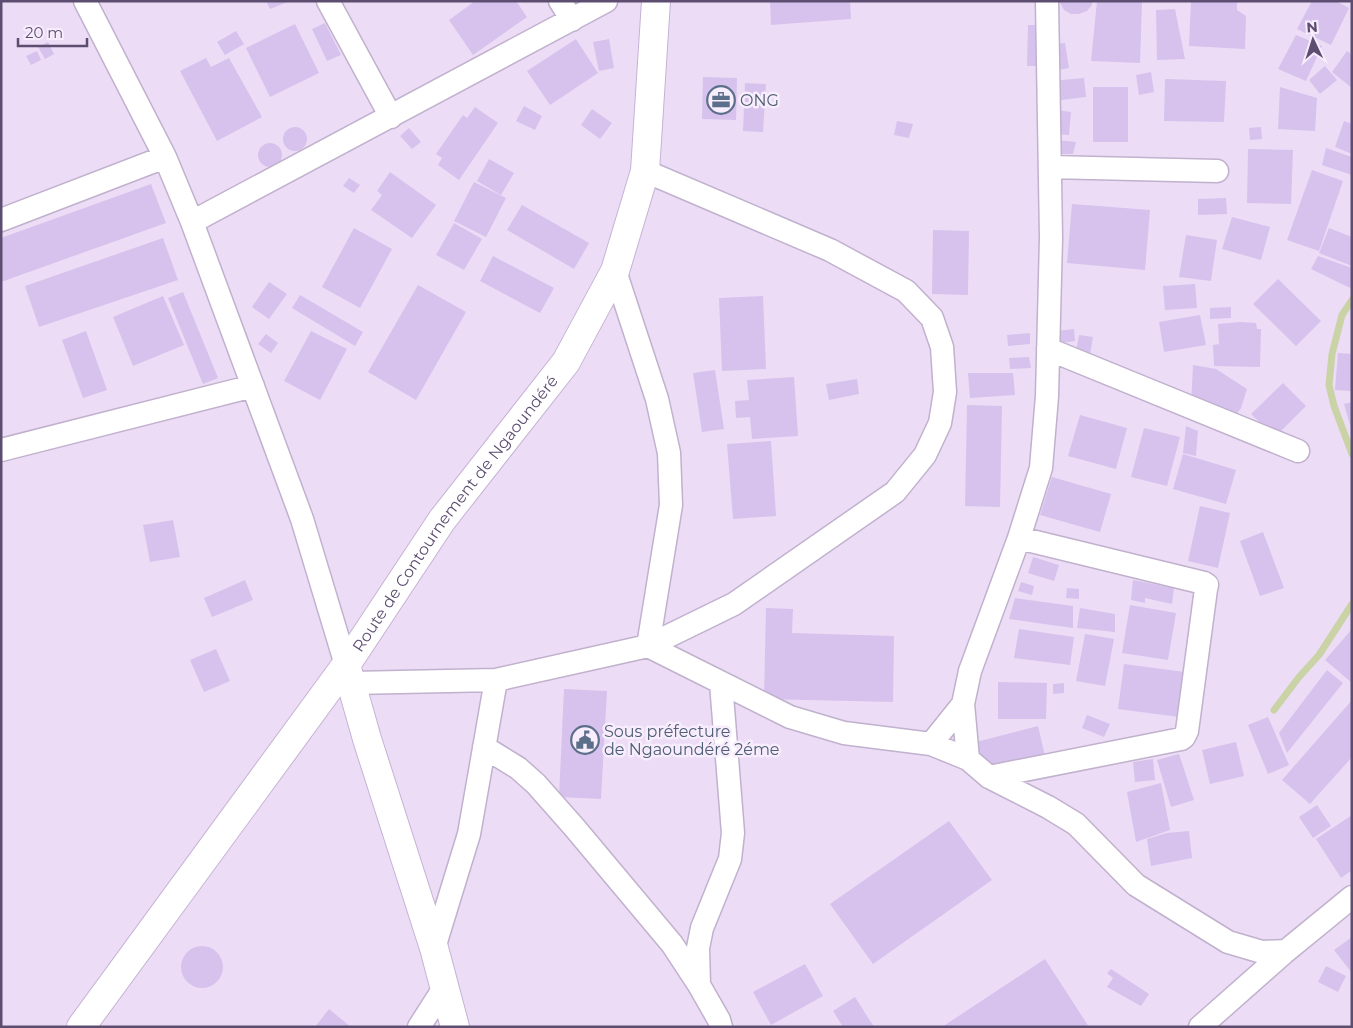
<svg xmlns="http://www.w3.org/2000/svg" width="1353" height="1028" viewBox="0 0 1353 1028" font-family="Montserrat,sans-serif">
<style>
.residential{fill:#eddcf6}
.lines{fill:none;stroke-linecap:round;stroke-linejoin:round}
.stream{stroke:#c9d3a5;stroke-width:7}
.building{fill:#d6c2ed}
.street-casing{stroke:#c0b1cd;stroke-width:25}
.secondary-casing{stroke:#c4b3d4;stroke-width:30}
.street{stroke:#fff;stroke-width:22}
.secondary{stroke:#fff;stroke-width:28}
.labels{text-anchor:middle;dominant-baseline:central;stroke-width:5;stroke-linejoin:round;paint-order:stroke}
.service-label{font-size:16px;fill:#4e5e75;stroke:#f8edfd;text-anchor:start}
.street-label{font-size:16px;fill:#5d4e71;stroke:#f8edfd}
</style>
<rect width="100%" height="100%" fill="#f4e7fa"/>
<path class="residential" d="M1,1H1352V1027H1Z"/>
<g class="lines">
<path class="stream" d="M1352,300L1342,315L1332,354L1329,385L1334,406L1352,454
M1274,710L1299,677L1319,655L1352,604"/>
</g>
<path class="building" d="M266,1H290L270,9Z
M475,1H516L527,17L473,55L449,20Z
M770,1H850L851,19L771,25Z
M1059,1H1092V5L1087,11L1079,14H1071L1064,10Z
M1097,1H1142L1140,63L1091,61Z
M1191,1H1237V10L1246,16L1245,49L1189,46Z
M1312,1H1336L1349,8L1331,45L1297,29Z
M1175,9L1185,59L1157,60L1156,10Z
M325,23L341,55L327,61L312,29Z
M295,24L319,73L270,97L246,48Z
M1028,25H1045V66H1027Z
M236,31L244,44L225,55L217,42Z
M1296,35L1322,46L1306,81L1278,69Z
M576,39L598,73L550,105L527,71Z
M609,39L614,68L599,71L593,42Z
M48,42L54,54L45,59L38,47Z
M1065,43L1069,68L1058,70L1054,44Z
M37,51L41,60L31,65L26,56Z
M1347,51L1352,55V88L1332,72Z
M206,58L211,67L229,58L262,117L217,141L180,71Z
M1325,66L1337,80L1320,94L1309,80Z
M1151,72L1154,92L1139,95L1136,75Z
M703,77L737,78L736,120L702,119Z
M1084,78L1086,97L1053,101L1051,81Z
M1165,79L1226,81L1224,122L1164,121Z
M745,83L766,84L763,132L743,131Z
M1093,87H1128V142H1093Z
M1280,87L1317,98L1315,131L1278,129Z
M524,106L542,116L535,130L516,121Z
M475,107L498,123L459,180L438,165L442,158L436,154L463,115L467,118Z
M592,109L612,123L600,139L581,125Z
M1057,110L1071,112L1069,135L1055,134Z
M897,121L913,124L909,138L894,135Z
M1344,121L1352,124V154L1335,147Z
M283 139a12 12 0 1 1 24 0a12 12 0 1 1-24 0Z
M1261,127L1262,139L1250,140L1249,128Z
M409,128L421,142L412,149L400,136Z
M1057,140L1076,142L1073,154H1060Z
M258 155a12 12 0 1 1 24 0a12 12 0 1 1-24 0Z
M1326,148L1352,157V175L1322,165Z
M1248,149L1293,150L1291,204L1247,203Z
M489,159L514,173L501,195L477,181Z
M1312,170L1343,181L1319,251L1287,240Z
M390,172L436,205L412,238L371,210L382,195L377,191Z
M349,178L360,185L354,193L343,186Z
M474,182L506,198L486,237L454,221Z
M151,184L166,223L1,282V238Z
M1226,198L1227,214L1198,215V199Z
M1072,204L1150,210L1145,270L1067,263Z
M522,205L589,243L574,269L507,230Z
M1232,217L1270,227L1261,260L1222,249Z
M454,223L482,239L464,270L436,255Z
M354,228L392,249L360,308L322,287Z
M1329,228L1352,237V266L1319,253Z
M933,230L969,231L968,295L932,294Z
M1186,235L1217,240L1211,281L1179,277Z
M163,238L178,280L39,327L25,286Z
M493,256L554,288L540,313L480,281Z
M1318,256L1352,268V286L1350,288L1311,269Z
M1278,279L1321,321L1296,346L1253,304Z
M269,282L287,294L269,319L252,307Z
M1195,284L1197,308L1165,310L1163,286Z
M418,285L466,312L416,400L368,372Z
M183,292L218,378L203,384L168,298Z
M300,295L363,332L355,346L292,308Z
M163,296L184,345L133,366L113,317Z
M763,296L766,369L722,371L719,298Z
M1231,307V318L1210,319V308Z
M1200,315L1206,345L1164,352L1159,322Z
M1240,322L1256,323L1257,329H1261L1260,367L1214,366L1213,345L1219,344L1218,324Z
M1074,329L1075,341L1060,343L1058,331Z
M86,331L107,390L83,398L62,340Z
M311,331L347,349L320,400L284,381Z
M1030,333V344L1008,346L1007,335Z
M266,334L278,343L271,353L258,344Z
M1079,335L1093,337L1090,355L1076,352Z
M1338,353L1352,354V391L1335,390Z
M1029,357L1031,368L1010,369L1009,358Z
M1193,365L1216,369L1247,389L1241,408L1232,420L1191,407Z
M715,370L724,429L702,432L693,373Z
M968,373H1013L1015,395L970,398Z
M794,377L798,436L752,439L750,417L736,418L735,401L749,400L747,380Z
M857,379L859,394L829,400L826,384Z
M1283,383L1306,406L1275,437L1251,414Z
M1352,402V428H1351L1344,404Z
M967,405L1002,406L1000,507L965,506Z
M1080,415L1127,428L1116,469L1068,456Z
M1186,426L1198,431L1196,456L1183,453Z
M1144,428L1180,437L1167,486L1131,477Z
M771,441L776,516L733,519L727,444Z
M1183,454L1236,470L1226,504L1173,489Z
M1052,477L1111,494L1100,532L1040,515Z
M1200,506L1230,513L1218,568L1188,561Z
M173,520L180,557L150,562L143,525Z
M1263,532L1284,588L1260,596L1240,541Z
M1033,557L1059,565L1054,581L1028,573Z
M245,580L253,600L212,617L204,598Z
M1133,580L1174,588L1172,604L1145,598V603L1131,600Z
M1021,582L1034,586L1032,595L1018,591Z
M1067,588L1079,589V599L1066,598Z
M1015,598L1073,606V628L1009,619Z
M1130,605L1176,613L1168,660L1122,653Z
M766,608L793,609L792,633L894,636L893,702L764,699Z
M1080,608L1115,614V632L1077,628Z
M1019,629L1074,637L1070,665L1014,658Z
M1352,629V683L1325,660Z
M1085,634L1114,639L1105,686L1076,681Z
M216,649L230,681L204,692L190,660Z
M1124,664L1185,672L1179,717L1118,709Z
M1327,670L1343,683L1287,753L1279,733Z
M998,682L1047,683L1046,719H998Z
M1064,683V693L1053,694V684Z
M564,689L607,691L601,799L559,797Z
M1352,700V757L1310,804L1282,780Z
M1087,715L1110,724L1104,737L1082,728Z
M1268,717L1289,765L1268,774L1248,725Z
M1038,726L1045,756L983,772L976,742Z
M1236,742L1244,776L1210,784L1202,750Z
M1179,754L1194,800L1171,807L1157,760Z
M1153,759L1155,780L1135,782L1133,762Z
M1161,783L1170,830L1136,842L1127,792Z
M1317,805L1331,826L1313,838L1299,817Z
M1352,815V870L1341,878L1316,839Z
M949,821L992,880L873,964L830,904Z
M1189,831L1192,858L1151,866L1147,839L1167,833Z
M1352,937V973L1334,950Z
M181 967a21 21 0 1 1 42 0a21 21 0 1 1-42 0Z
M1045,959L1089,1027H942Z
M805,964L823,996L771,1025L753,992Z
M1326,966L1346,976L1338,992L1318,982Z
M1111,969L1149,994L1141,1006L1107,987L1113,978L1107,973Z
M855,997L874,1027H843L833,1011Z
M329,1009L351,1027H315Z"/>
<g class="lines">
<defs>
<path id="street" d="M85,1L165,157L192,222L302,519L346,665
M328,1L391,117
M560,1L572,20
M1047,1L1051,238L1047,396L1041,468L1019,538L970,671L963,704L968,759L989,777L1048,807L1076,824L1136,885L1228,942L1262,952L1286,951
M1050,167L1217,171
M1,220L165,157
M192,222L606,1
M615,271L657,399L669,453L671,505L648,646
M1048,349L1298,451
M1,450L253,386
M648,646L790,717L844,733L931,744L968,759
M352,683L496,680L648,646L734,604L895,492L925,455L940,423L945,392L942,347L932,318L906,291L830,250L645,171
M931,744L963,704
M484,747L518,768L536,784L574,827L672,944L699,985L719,1020L721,1027
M989,777L1181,739L1184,737L1187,731L1206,589L1207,585L1204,583L1019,538
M434,948L469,834L496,680
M699,984L698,948L702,928L730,859L733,833L721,683
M419,1027L444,988
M1200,1027L1286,951L1352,897"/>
<g id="secondary">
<path d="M81,1027L346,665"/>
<path id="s1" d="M455,1027L434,948L367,739L346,665L442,520L566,362L615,271L645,171L656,1"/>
</g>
</defs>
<use href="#street" class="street-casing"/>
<use href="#secondary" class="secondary-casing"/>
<use href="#street" class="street"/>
<use href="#secondary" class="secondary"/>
</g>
<defs>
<symbol id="office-ring" viewBox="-11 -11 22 22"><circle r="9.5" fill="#f8edfd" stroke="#5c6f8a" stroke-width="1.5"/><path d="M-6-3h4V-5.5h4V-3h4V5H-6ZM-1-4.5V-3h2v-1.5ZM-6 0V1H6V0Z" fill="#5c6f8a"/></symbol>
<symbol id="civic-ring" viewBox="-11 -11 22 22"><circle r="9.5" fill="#f8edfd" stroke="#5c6f8a" stroke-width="1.5"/><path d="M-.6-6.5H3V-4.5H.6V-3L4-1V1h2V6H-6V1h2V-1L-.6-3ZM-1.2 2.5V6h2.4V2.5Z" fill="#5c6f8a"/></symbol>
</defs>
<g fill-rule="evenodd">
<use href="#office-ring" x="705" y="84" width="32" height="32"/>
<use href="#civic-ring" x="569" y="724" width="32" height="32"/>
</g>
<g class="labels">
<g class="service-label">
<text x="740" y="100">ONG</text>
<text x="604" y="731">Sous préfecture<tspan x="604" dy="18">de Ngaoundéré 2éme</tspan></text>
</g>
<g class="street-label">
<text stroke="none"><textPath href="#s1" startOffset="565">Route de Contournement de Ngaoundéré</textPath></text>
</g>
</g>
<rect width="1353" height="1028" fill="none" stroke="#5d4e71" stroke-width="5"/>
<g transform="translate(1313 40) rotate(356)" stroke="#f8edfd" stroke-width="4" paint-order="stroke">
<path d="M0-4L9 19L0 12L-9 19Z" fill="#5d4e71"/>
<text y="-8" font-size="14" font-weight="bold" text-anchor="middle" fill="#5d4e71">N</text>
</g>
<path d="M18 38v8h69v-8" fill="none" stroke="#5d4e71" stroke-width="2.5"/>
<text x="25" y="38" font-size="15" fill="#5d4e71" stroke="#f8edfd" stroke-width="4" paint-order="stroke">20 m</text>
</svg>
